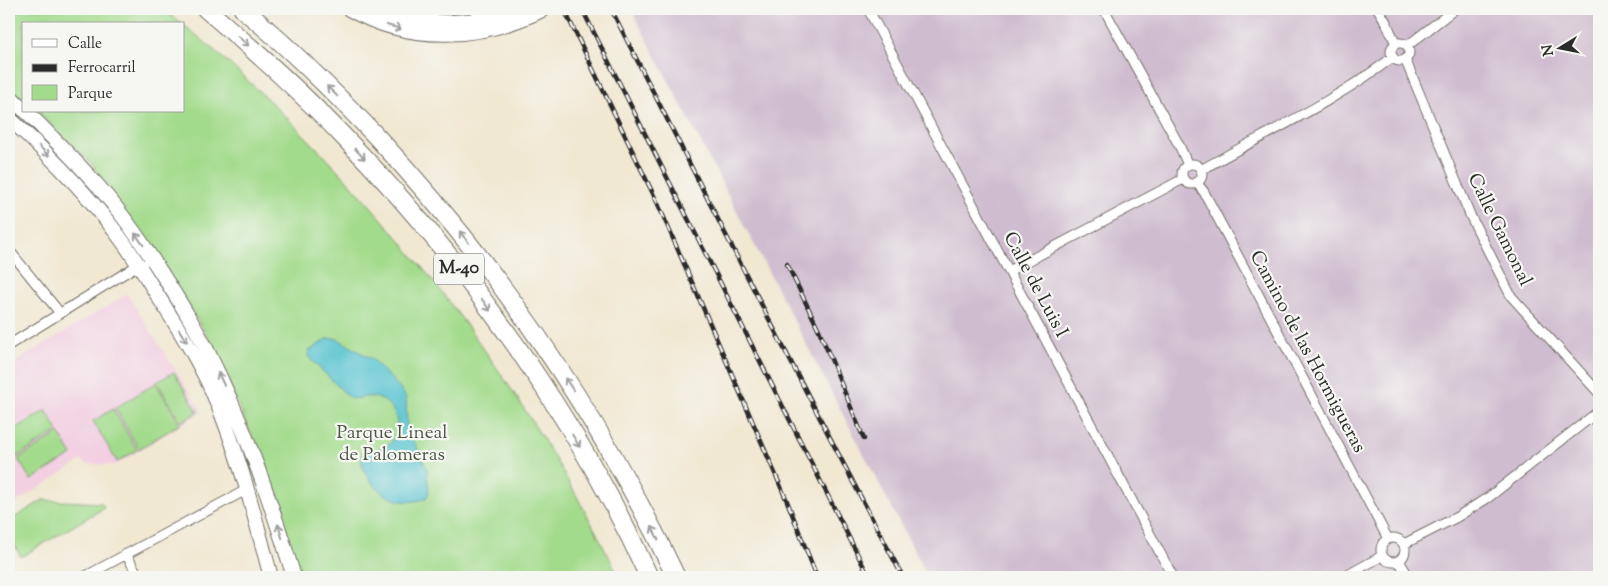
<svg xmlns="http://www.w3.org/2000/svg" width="1608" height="586" viewBox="0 0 1608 586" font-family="'Sorts Mill Goudy',serif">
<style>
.built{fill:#f2cfe1}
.industrial{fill:#cfbdcf}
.green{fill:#a3db8c;stroke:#67835c}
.water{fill:#57c3d0;stroke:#41777e}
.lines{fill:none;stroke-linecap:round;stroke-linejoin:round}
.street-casing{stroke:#706d65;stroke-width:11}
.secondary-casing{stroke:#706d65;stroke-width:16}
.highway-casing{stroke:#706d65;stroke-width:20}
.street{stroke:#fff;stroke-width:9}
.secondary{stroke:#fff;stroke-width:14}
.highway{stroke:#fff;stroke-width:18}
.rail-casing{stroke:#2b2b2b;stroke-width:4.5}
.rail{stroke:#f6f6f2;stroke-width:2.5;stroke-dasharray:8;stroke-linecap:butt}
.oneway{stroke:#a0a0a0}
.labels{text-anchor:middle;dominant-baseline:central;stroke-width:4.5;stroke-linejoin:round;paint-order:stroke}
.shield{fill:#f6f6f2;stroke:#686867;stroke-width:1}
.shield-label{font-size:18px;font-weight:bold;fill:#2b2b2b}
.street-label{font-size:19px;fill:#2b2b2b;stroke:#f6f6f2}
.park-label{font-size:19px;fill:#495743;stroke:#f6f6f2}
</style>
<rect width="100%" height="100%" fill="#f6f6f2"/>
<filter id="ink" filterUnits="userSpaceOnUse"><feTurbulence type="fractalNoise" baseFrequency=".02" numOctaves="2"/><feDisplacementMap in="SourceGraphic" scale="10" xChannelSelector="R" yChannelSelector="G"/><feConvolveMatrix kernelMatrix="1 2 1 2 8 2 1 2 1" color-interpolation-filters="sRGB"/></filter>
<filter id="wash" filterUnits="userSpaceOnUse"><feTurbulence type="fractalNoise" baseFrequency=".0096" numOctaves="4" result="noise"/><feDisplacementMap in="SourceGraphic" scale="20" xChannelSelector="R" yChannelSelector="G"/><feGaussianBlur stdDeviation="1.12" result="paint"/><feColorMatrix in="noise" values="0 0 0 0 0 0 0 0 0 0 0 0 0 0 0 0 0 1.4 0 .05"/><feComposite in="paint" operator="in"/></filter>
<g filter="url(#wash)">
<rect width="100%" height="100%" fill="#f1e8d2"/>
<path class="built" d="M127,294L202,412L116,465L85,464L82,460L9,507V366Z"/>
<path class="industrial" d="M631,9H1599V577H928Z"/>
<path class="green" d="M9,9H163L182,24H24V100L9,87Z
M401,9H494C462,16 433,16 401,9Z
M184,25C219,53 253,85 285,116C392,221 484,338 560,467C581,503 601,540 619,577H298L261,457L211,342L173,280L90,162L36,111H184Z
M174,372L198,412L181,422L157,382Z
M156,383L180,424L139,449L115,408Z
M113,409L137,450L117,462L93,421Z
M46,410L58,431L17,457L9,442V433Z
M59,433L72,455L31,480L18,459Z
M43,500L102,503L104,508L21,557L9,535V521Z"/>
<path class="water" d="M334,338L338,339L373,360L401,389L406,398L407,426L427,469L429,493L426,498C404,508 378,496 368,476C366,473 363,469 362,465C362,462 362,457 362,453C369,451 378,450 385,447C403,437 400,407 380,399C367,393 359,401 350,398L312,361L308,356L309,351L327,339Z"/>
</g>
<g filter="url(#ink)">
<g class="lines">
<defs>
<path id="street" d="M868,9L1173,577
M1104,9L1179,145L1188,165
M1378,9L1386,22L1396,44
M1391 52a9 9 0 1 1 18 0a9 9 0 1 1-18 0Z
M1407,46L1455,9
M1405,59L1471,217L1511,296L1599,393
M1182 174a10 10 0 1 1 20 0a10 10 0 1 1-20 0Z
M1201,170C1266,133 1334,102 1393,57
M1196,182L1204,192L1388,539
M9,250L60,313
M1009,271L1183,179
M9,345L138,265L143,264
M1381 550a12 12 0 1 1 24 0a12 12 0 1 1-24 0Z
M1404,544L1457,517L1489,497L1599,411
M126,554L139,577
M1399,561L1409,577
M84,577L248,489
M1344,577L1382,556"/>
<path id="secondary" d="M349,9C410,44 482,40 544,9
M379,9C423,27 472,26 517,9
M9,95L24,110
M26,111C51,136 76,161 99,187C119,210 137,235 153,260C172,289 190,318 206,348C243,421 270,499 294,577
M9,118C52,157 93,199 126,246C139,265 151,285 163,304C181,333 199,361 213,393C239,453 254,514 271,577"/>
<path id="highway" d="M206,9C253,49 299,90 342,135C464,260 577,418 649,577
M243,9C290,48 334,92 376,136C498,267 600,416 676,577"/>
</defs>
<use href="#street" class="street-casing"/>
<use href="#secondary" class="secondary-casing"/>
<use href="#highway" class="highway-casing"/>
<use href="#street" class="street"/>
<use href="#secondary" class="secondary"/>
<use href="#highway" class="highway"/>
<defs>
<path id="rail" d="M564,9L658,204L787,501L817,577
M582,9L869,577
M611,9C708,199 803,389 903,577
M787,264L819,330L864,439"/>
</defs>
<use href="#rail" class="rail-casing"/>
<use href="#rail" class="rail"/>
</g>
<defs><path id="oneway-shaft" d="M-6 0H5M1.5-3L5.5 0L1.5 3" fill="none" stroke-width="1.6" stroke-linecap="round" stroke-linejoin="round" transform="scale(1.25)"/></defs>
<g class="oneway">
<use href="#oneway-shaft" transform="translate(394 27) rotate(15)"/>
<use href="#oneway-shaft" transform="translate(243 41) rotate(41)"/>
<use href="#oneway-shaft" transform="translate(332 91) rotate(-136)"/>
<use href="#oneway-shaft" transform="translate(44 151) rotate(45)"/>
<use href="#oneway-shaft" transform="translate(360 154) rotate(47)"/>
<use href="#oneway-shaft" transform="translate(464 237) rotate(-128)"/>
<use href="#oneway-shaft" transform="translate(139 239) rotate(-125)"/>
<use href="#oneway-shaft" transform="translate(486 305) rotate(55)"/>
<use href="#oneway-shaft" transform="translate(183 336) rotate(58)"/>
<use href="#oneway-shaft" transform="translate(221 379) rotate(-115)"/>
<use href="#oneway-shaft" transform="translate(569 384) rotate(-123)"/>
<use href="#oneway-shaft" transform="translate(576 441) rotate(59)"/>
<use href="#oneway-shaft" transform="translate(280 531) rotate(-107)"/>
<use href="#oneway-shaft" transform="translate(655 533) rotate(-117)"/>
</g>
</g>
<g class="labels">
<rect class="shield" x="434" y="253.5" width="50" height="31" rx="4"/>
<g class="shield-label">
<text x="459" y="269">M-40</text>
</g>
<g class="street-label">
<text transform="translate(1499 230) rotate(64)">Calle Gamonal</text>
<text transform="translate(1035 285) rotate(62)">Calle de Luis I</text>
<text transform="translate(1307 352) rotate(62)">Camino de las Hormigueras</text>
</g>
<g class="park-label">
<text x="392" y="433">Parque Lineal<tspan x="392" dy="22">de Palomeras</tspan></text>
</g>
</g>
<rect width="1608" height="586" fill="none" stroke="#f6f6f2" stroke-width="30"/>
<rect x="22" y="22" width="162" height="90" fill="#f6f6f2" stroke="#a5a5a2"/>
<rect x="32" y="39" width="25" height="8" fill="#ffffff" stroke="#a5a5a2"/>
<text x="68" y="48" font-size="15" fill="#2b2b2b">Calle</text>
<rect x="32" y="64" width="25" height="8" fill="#2b2b2b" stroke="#a5a5a2"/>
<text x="68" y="72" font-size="15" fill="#2b2b2b">Ferrocarril</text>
<rect x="32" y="85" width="25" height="15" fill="#a3db8c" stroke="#a5a5a2"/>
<text x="68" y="98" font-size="15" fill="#2b2b2b">Parque</text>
<g transform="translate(1560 48) rotate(260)" stroke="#f6f6f2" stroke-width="4" paint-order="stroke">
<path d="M0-4L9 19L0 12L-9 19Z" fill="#2b2b2b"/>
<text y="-8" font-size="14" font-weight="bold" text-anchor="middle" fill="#2b2b2b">N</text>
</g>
</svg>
